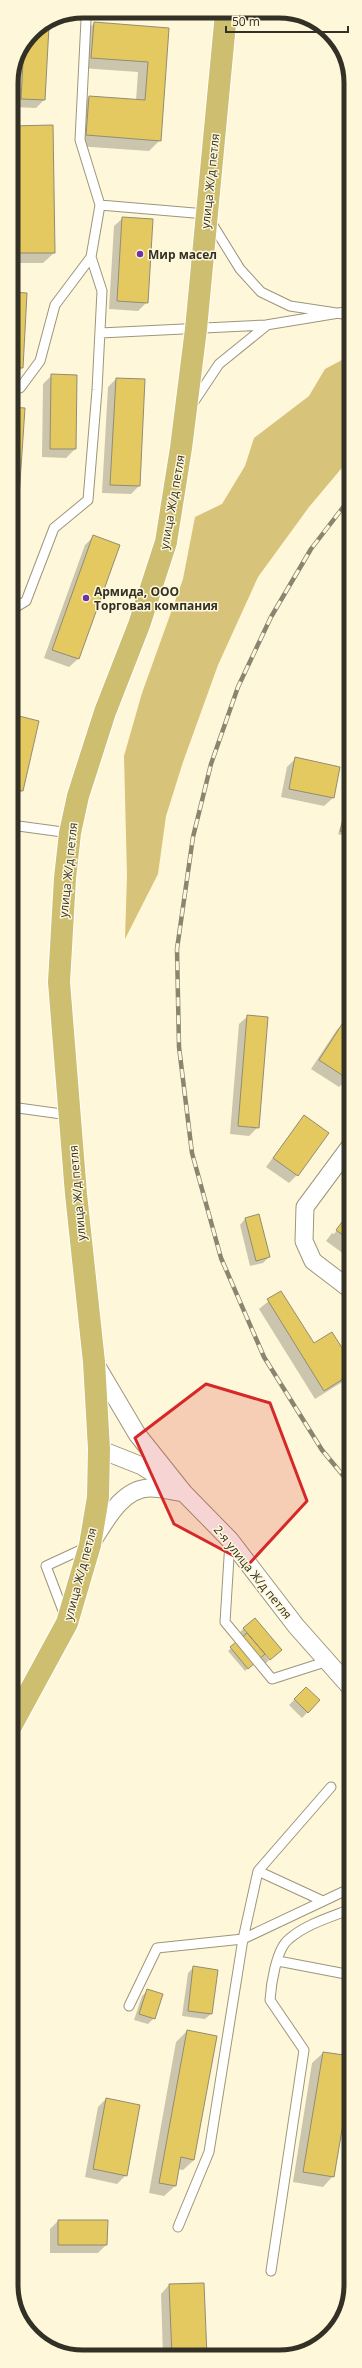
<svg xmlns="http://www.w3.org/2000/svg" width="362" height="2368" viewBox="0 0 362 2368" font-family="'Open Sans',sans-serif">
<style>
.green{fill:#d7c37a}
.shadow{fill:#0003}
.building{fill:#e4c961;stroke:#938c72}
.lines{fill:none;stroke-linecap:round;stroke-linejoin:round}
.lane-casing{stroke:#9d967b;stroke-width:11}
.street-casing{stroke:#9d967b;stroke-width:19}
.primary-casing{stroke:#fff;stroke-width:24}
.lane{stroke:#fff;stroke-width:9}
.street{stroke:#fff;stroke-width:17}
.primary{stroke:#cebe70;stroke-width:22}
.rail-casing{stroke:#898571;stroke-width:4.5}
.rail{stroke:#fef7d9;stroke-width:3;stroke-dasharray:9;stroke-linecap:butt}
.marked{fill:#d62828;fill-opacity:0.2;stroke:#d62828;stroke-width:3;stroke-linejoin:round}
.poi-dot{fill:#7031a6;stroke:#fef7d9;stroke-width:1.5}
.labels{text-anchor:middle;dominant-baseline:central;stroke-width:3;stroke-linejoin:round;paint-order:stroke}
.street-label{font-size:12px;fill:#333025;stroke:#fef7d9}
.poi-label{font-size:12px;font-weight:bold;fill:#333025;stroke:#fef7d9;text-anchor:start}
.rim{fill:none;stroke:#333025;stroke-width:5}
</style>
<rect width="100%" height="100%" fill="#fef7d9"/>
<path class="green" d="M342,360L351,370V457L309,507L258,577L218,665L183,762L166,816L158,874L125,939L127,876L124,756L142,693L183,579L195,517L222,504L245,466L254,438L309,396L325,369Z"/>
<path class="shadow" d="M114,11L162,12L160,14Z
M94,23L168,28L160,140L149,151L76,146L78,108L89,97L136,101L138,72L81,68L84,34Z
M41,26H48L44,100L36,108L13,107L17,55L32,32Z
M11,127L54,253L43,263H11Z
M123,218L147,302L138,311L109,309L114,226Z
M11,293L22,368L13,376H11Z
M52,375L76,376L75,449L66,458L42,457L43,384Z
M116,379L139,486L131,494L102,493L108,387Z
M93,537L118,546L78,659L69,667L44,658L85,545Z
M11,715L38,721L22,791L13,799H11Z
M296,758L339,768L333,798L324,806L281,797L287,767Z
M344,817L351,834L348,837L338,834Z
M248,1016L258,1127L249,1136L230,1134L239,1024Z
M344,1022L348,1078L339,1087L311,1069L336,1031Z
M351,1113V1127L345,1122Z
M304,1116L297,1175L289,1183L266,1167Z
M351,1208L332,1233L334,1234L351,1211V1259L326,1241Z
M245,1219L269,1257L263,1263L250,1266L240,1225Z
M280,1292L313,1345L351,1364V1375L347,1379L315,1399L259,1309Z
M244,1628L265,1653L264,1654L269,1660L264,1665L259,1659L245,1671L228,1651L242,1639L238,1634Z
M306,1688L319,1700L302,1718L289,1705Z
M194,1967L211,2014L205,2019L182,2016L188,1973Z
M148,1990L154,2018L148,2024L134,2020L142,1996Z
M187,2031L194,2160L183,2170L178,2169L175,2186L164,2196L149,2193L176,2042Z
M323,2053L351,2057V2088H348L333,2176L323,2187L293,2182L312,2063Z
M106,2099L126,2175L117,2184L85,2177L98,2107Z
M58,2221L106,2245L98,2253H50V2229Z
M203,2284L206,2356H163L161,2294L169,2285Z"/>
<path class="building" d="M94,22L169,28L161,141L86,135L89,96L145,100L148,62L91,58Z
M43,25L49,26L45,100L21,99L24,44L32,32Z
M53,125L55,253H11V126Z
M122,217L153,219L148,303L117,301Z
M11,292L27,293L23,368L11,367Z
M51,374L77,375L76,449H50Z
M116,378L145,379L140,486L110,485Z
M11,407L25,408L15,557H11Z
M93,535L120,545L79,659L52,650Z
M11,714L39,721L23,791L11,789Z
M295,757L340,767L334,798L289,789Z
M344,815L351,817V834L340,831Z
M247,1015L268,1017L259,1128L238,1126Z
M344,1021L351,1025V1075L348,1079L319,1060Z
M304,1115L329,1133L298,1176L273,1158Z
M351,1210V1241L336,1230Z
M259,1214L270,1257L256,1261L245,1218Z
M281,1291L314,1343L332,1332L351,1362V1374L324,1391L267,1299Z
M255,1618L282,1650L270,1660L243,1628Z
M247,1633L265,1654L248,1669L230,1647Z
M306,1687L320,1700L308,1713L294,1699Z
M193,1966L218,1970L212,2014L188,2011Z
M147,1989L163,1994L155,2019L139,2014Z
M187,2030L217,2036L194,2160L181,2157L176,2186L159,2183Z
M323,2052L351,2056V2076L334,2177L303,2172Z
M106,2098L140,2105L127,2176L93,2169Z
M58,2220H108L107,2245H58Z
M204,2283L207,2356H172L169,2284Z"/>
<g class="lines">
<defs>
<path id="lane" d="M86,20L80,140L100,205L206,214L240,269L261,292L290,306L343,314
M100,333L266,325L351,311
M11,388H20L40,361L55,305L91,257
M193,403L219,364L266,326
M11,610L26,601L54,528L88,500L97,390L102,291L91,257L100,205
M11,825L70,833
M11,1107L69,1115
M230,1541L225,1622L272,1679L328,1661
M65,1616L46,1566L87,1547
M258,1871L323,1901
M278,1961L351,1975
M129,2006L157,1948L243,1939L258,1871L331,1787
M178,2227L209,2152L243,1939L351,1888
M271,2271L304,2050L270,2000C271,1985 276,1949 289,1939C306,1924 331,1917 351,1909"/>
<path id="street" d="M351,1145L305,1207L304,1241L313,1261L351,1290
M99,1449L142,1466L184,1493L230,1540L296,1626L351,1688
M92,1542C105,1522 122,1488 150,1488C161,1488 173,1491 184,1493L137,1434L95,1363"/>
<path id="primary" d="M11,1726L67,1623L90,1545L98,1497L99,1449L94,1362L76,1194L59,982L65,878L70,833L78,796L105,712L139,625L166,542L181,448L196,329L226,13"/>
</defs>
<use href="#lane" class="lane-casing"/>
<use href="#street" class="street-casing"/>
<use href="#primary" class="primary-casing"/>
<use href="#lane" class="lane"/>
<use href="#street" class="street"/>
<use href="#primary" class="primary"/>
<defs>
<path id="rail" d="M351,497L311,549L271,617L238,687L211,764L193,837L177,949L179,1047L192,1153L221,1258L264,1357L322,1450L351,1485"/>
</defs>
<use href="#rail" class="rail-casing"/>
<use href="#rail" class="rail"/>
</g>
<path class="marked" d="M206,1384L270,1403L307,1501L249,1564L174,1524L135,1438Z"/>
<g class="poi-dot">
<circle cx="140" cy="254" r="4"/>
<circle cx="86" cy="598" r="4"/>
</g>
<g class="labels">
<g class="street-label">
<text transform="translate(210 181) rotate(-84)">улица Ж/д петля</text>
<text transform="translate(172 502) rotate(-80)">улица Ж/д петля</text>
<text transform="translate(68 870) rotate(-84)">улица Ж/д петля</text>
<text transform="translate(77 1193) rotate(-95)">улица Ж/д петля</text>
<text transform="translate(253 1572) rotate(51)">2-я улица Ж/д петля</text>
<text transform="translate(80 1574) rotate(-75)">улица Ж/д петля</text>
</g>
<g class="poi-label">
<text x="148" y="254">Мир масел</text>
<text x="94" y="591">Армида, ООО<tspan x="94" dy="14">Торговая компания</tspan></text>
</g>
</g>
<path d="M0 0H362V2368H0ZM83 18H279A65 65 0 0 1 344 83V2285A65 65 0 0 1 279 2350H83A65 65 0 0 1 18 2285V83A65 65 0 0 1 83 18Z" fill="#fef7d9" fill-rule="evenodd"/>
<path class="rim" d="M83 18H279A65 65 0 0 1 344 83V2285A65 65 0 0 1 279 2350H83A65 65 0 0 1 18 2285V83A65 65 0 0 1 83 18Z"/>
<path d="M226 26v6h122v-6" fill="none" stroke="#333025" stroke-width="2"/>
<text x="232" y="26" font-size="12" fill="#333025" stroke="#fef7d9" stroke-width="3" paint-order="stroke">50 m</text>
</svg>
